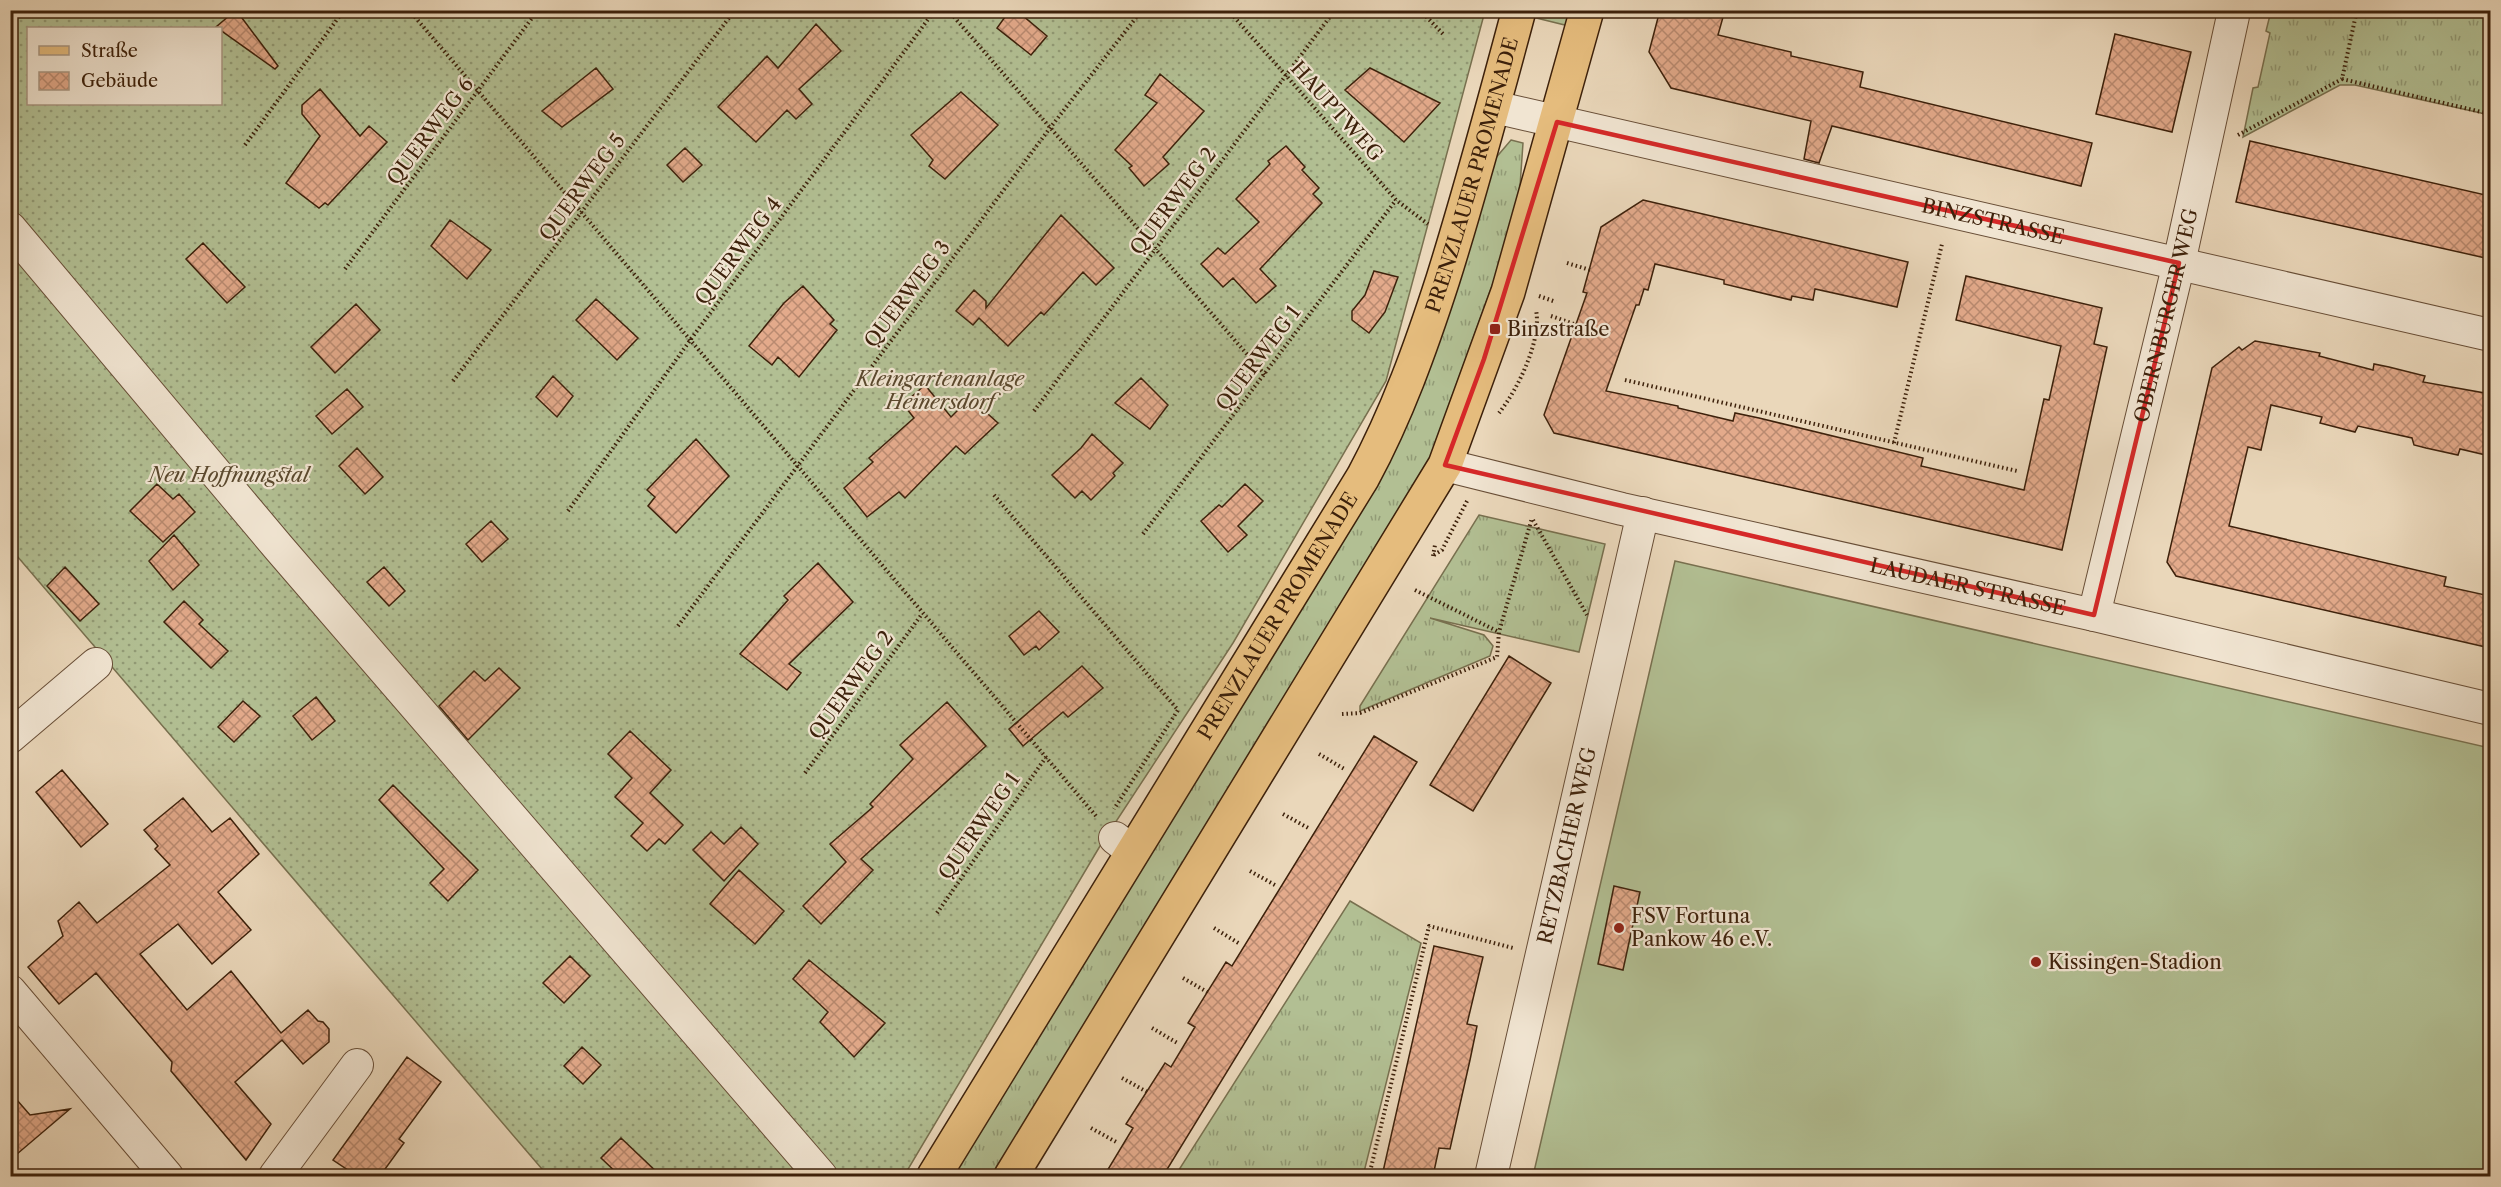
<svg xmlns="http://www.w3.org/2000/svg" width="2501" height="1187" viewBox="0 0 2501 1187" font-family="'Libre Caslon Text',serif">
<style>
.grass{fill:url(#grass-tufts);stroke:#78704f;stroke-width:1.5}
.garden{fill:url(#garden-dots);stroke:#78704f;stroke-width:1.5;fill-rule:evenodd}
.pitch{fill:#b2bf93;stroke:#78704f;stroke-width:1.5}
.building{fill:url(#building-cross-hatch);stroke:#3d210b;stroke-width:1.5}
.lines{fill:none;stroke-linecap:round;stroke-linejoin:round}
.minor-casing{stroke:#684e37;stroke-width:34}
.major-casing{stroke:#3d210b;stroke-width:36}
.path{stroke:#3d210b;stroke-width:4;stroke-dasharray:1.5 3;stroke-linecap:butt}
.minor{stroke:#f1e5d2;stroke-width:32}
.major{stroke:#e5bc7d;stroke-width:33}
.marked{fill:none;stroke:#d62828;stroke-width:4.5;stroke-linejoin:round}
.poi-dot{fill:#8f2418;stroke:#f1e5d2;stroke-width:2}
.labels{text-anchor:middle;dominant-baseline:central;stroke-width:4.5;stroke-linejoin:round;paint-order:stroke}
.street-label{font-size:20px;fill:#3d210b;stroke:#f1e5d2}
.poi-label{font-size:20px;fill:#3d210b;stroke:#f1e5d2;text-anchor:start}
.park-label{font-size:20px;font-style:italic;fill:#5a482d;stroke:#f1e5d2}
</style>
<defs>
<pattern id="grass-tufts" width="24" height="20" patternUnits="userSpaceOnUse" patternTransform="scale(1.5)"><rect width="24" height="20" fill="#b2bf93"/><path d="M3 7l-1-3M5 7V3M7 7l1-3M15 17l-1-3M17 17v-4M19 17l1-3" fill="none" stroke="#929b76"/></pattern>
<pattern id="garden-dots" width="8" height="8" patternUnits="userSpaceOnUse" patternTransform="scale(1.5)"><rect width="8" height="8" fill="#b2bf93"/><path d="M2 2h.1M6 6h.1" fill="none" stroke="#929b76" stroke-width="1.8" stroke-linecap="round"/></pattern>
<pattern id="building-cross-hatch" width="8" height="8" patternUnits="userSpaceOnUse" patternTransform="scale(1.5)"><rect width="8" height="8" fill="#e3aa8b"/><path d="M0 0l8 8M0 8l8-8" fill="none" stroke="#b98a70"/></pattern>
</defs>
<rect width="100%" height="100%" fill="#ead7ba"/>
<filter id="stains"><feTurbulence type="fractalNoise" baseFrequency=".00333" numOctaves="4"/><feColorMatrix values="0 0 0 0 .2 0 0 0 0 .09 0 0 0 0 .02 0 0 0 .5 -.17"/></filter>
<radialGradient id="worn" r=".72"><stop offset=".6" stop-color="#630" stop-opacity="0"/><stop offset="1" stop-color="#630" stop-opacity=".3"/></radialGradient>
<path class="grass" d="M1534,11H1573L1569,26L1532,17Z
M2271,11H2490V115L2355,85H2340L2243,137L2253,88L2258,87L2270,33L2266,31Z
M1511,140L1523,143L1520,186L1507,244L1425,472L994,1176H950L1393,447L1494,160Z
M1479,515L1605,544L1579,652L1430,618L1484,635L1493,646L1490,656L1360,711V706Z
M1350,901L1421,943L1363,1176H1175Z"/>
<path class="garden" d="M10,11H1485L1386,381L1233,643L1100,846L904,1176H548L11,549ZM28,28H220V104H28Z"/>
<path class="pitch" d="M1675,561L2490,748V1176H1533Z"/>
<path class="building" d="M236,10L278,66L275,69L216,27Z
M1010,10H1016L1047,36L1031,55L997,28Z
M1660,10H1725L1718,35L1791,52V56L1863,72L1860,87L2092,143L2081,186L1832,126L1819,163L1804,159L1811,121L1671,88L1649,52Z
M816,24L841,51L799,89L812,104L796,119L787,110L756,142L718,107L767,56L778,68Z
M2115,34L2191,52L2172,132L2096,114Z
M596,68L613,89L562,127L542,111Z
M1370,68L1440,103L1404,142L1345,90Z
M1160,74L1204,111L1163,157L1169,164L1144,186L1129,168L1132,166L1115,150L1157,103L1145,95Z
M320,89L360,136L369,126L387,142L328,205L325,203L319,208L286,183L320,136L302,114V105Z
M961,92L998,125L945,179L929,166L933,160L911,135Z
M2250,141L2490,196V259L2236,202Z
M1286,146L1305,167L1302,170L1319,188L1313,194L1322,203L1260,269L1276,286L1256,303L1233,278L1223,287L1201,264L1218,248L1225,254L1259,222L1236,199L1270,164L1268,161Z
M685,148L702,165L683,182L667,165Z
M1643,200L1908,262L1897,307L1815,289L1813,300L1792,296L1791,300L1724,284V280L1655,264L1648,290L1644,289L1639,305H1636L1606,391L1678,406V408L1733,421L1735,413L1759,418L1923,458L1921,466L2024,490L2044,399L2049,400L2061,346L1956,320L1966,276L2102,308L2094,344L2107,347L2062,550L1554,433L1544,415L1587,293L1583,292L1601,227Z
M1061,215L1114,268L1096,285L1083,272L1044,315L1041,312L1008,346L979,318L973,325L956,311L974,290L986,301V308Z
M450,220L491,250L467,279L431,246Z
M203,243L245,287L227,303L186,259Z
M1374,271L1398,277L1385,312L1369,333L1352,320V311L1365,295Z
M803,286L834,320L830,324L837,330L799,377L778,357L772,365L749,346L784,303Z
M596,299L638,338L617,360L576,320Z
M356,304L380,330L335,373L311,347Z
M2255,341L2320,353L2319,356L2373,370L2374,364L2389,367L2425,376L2423,382L2490,394V456L2460,449L2458,455L2426,448L2414,445L2412,438L2358,426L2355,432L2320,423L2322,417L2271,405L2261,450L2248,447L2229,526L2446,577L2444,586L2490,596V648L2176,576L2167,562L2212,368L2239,347L2242,350Z
M553,376L573,396L557,417L536,397Z
M1141,378L1168,405L1150,429L1115,403Z
M925,385L951,417L970,398L998,423L965,454L956,446L905,498L899,492L867,517L844,488L873,462L869,458L914,418L903,404Z
M347,389L363,407L332,434L316,416Z
M1092,434L1123,463L1113,473L1115,476L1091,500L1082,491L1075,498L1052,475L1081,448Z
M696,439L729,476L676,533L648,506L655,497L647,490Z
M357,448L383,477L365,494L339,466Z
M157,484L173,499L179,494L195,512L163,542L130,511Z
M1245,484L1263,501L1238,526L1247,535L1228,552L1201,521L1219,505L1222,507Z
M491,521L508,539L482,562L466,544Z
M174,535L199,565L173,590L149,561Z
M818,563L853,602L789,664L801,673L787,690L740,654L788,600L784,596Z
M65,567L99,604L80,621L47,586Z
M384,567L405,591L389,606L367,582Z
M184,601L203,620L199,624L228,651L211,668L164,622Z
M1039,611L1059,632L1039,650L1036,646L1024,655L1009,636Z
M1509,656L1551,683L1473,811L1430,785Z
M1082,666L1103,688L1068,717L1063,712L1023,746L1009,729Z
M499,668L520,688L468,740L439,706L474,671L485,681Z
M316,697L335,721L312,740L293,716Z
M243,701L260,716L234,742L218,727Z
M947,702L986,746L861,859L873,870L821,924L803,906L846,862L830,844L873,807L870,804L913,759L900,745Z
M630,731L671,770L650,793L683,825L665,844L659,839L647,851L631,836L643,823L615,797L632,778L608,754Z
M1374,736L1417,762L1163,1176H1104L1133,1128L1126,1124L1165,1063L1171,1067L1195,1027L1188,1023L1226,962L1232,966Z
M62,770L108,824L81,847L36,792Z
M393,785L478,870L448,901L430,883L444,869L379,800Z
M183,798L212,832L230,818L259,854L218,892L251,930L212,964L178,924L140,954L187,1010L231,971L281,1033L308,1010L318,1021L323,1022L329,1029V1042L303,1064L282,1040L235,1082L271,1124L246,1160L171,1071L172,1062L96,973L59,1004L28,967L63,936L58,921L79,902L97,923L170,865L155,849L158,846L144,830Z
M741,827L758,844L724,881L693,850L711,832L724,844Z
M739,870L784,911L755,944L710,904Z
M1614,886L1640,892L1623,970L1598,964Z
M1434,946L1483,957L1467,1024L1477,1026L1470,1060L1450,1149L1439,1148L1433,1176H1382Z
M570,956L590,976L564,1003L543,983Z
M809,960L885,1023L854,1057L820,1022L828,1012L793,979Z
M582,1047L601,1065L583,1084L564,1066Z
M407,1057L441,1082L399,1139L404,1143L380,1176H357L333,1160Z
M10,1092L30,1115L70,1109L10,1160Z
M621,1138L661,1176H620L601,1158Z"/>
<g class="lines">
<defs>
<g id="minor">
<path id="s1" d="M1494,107L2490,335"/>
<path d="M10,228L279,548L821,1176"/>
<path id="s2" d="M1445,465L1622,509L2094,615L2490,709"/>
<path id="s3" d="M2094,615L2179,263L2233,16"/>
<path d="M10,737L96,664"/>
<path d="M1115,838L1132,851"/>
<path d="M10,991L167,1176"/>
<path d="M275,1176L357,1065"/>
<path id="s4" d="M1491,1176L1643,513"/>
</g>
<g id="major">
<path id="s5" d="M934,1176L1363,477C1397,414 1421,347 1443,279C1471,190 1495,100 1519,10"/>
<path d="M1011,1176L1445,465L1508,292L1587,10"/>
</g>
</defs>
<use href="#minor" class="minor-casing"/>
<use href="#major" class="major-casing"/>
<path class="path" d="M409,10L1096,816
M948,10L1265,375
M1228,10L1396,200L1428,224
M1420,10L1443,34
M2342,79L2490,114
M2238,135L2342,79L2357,10
M245,145L344,10
M1567,263L1590,270
M345,269L538,10
M1539,296L1556,302
M1551,316L1580,326
M1625,380L2017,471
M453,381L735,10
M1034,411L1335,10
M1499,413C1518,389 1542,340 1536,310
M1894,443L1942,244
M994,495L1178,710L1114,809
M568,511L691,339L935,10
M1533,520L1587,615
M1143,534L1396,200
M1434,555L1442,550L1467,501
M1433,556L1435,545
M1415,590L1499,632
M678,626L1050,128L1142,10
M1342,714L1360,713L1497,657L1499,632L1532,518
M1319,754L1346,770
M805,773L922,614
M1283,814L1310,829
M1250,871L1275,885
M937,913L1046,757
M1214,928L1240,944
M1183,978L1209,993
M1152,1028L1179,1044
M1122,1078L1149,1093
M1091,1128L1118,1143
M1369,1176L1429,926L1513,948"/>
<use href="#minor" class="minor"/>
<use href="#major" class="major"/>
</g>
<path class="marked" d="M1557,122L2179,263L2094,615L1445,465L1484,359Z"/>
<g class="poi-dot">
<rect x="1489" y="323" width="12" height="12" rx="3"/>
<circle cx="1619" cy="928" r="6"/>
<circle cx="2036" cy="962" r="6"/>
</g>
<g class="labels">
<g class="street-label">
<text transform="translate(1337 111) rotate(48)">HAUPTWEG</text>
<text transform="translate(430 131) rotate(-53)">QUERWEG 6</text>
<text stroke="none"><textPath href="#s5" startOffset="1142">PRENZLAUER PROMENADE</textPath></text>
<text transform="translate(582 187) rotate(-53)">QUERWEG 5</text>
<text transform="translate(1173 201) rotate(-53)">QUERWEG 2</text>
<text stroke="none"><textPath href="#s1" startOffset="512">BINZSTRASSE</textPath></text>
<text transform="translate(738 251) rotate(-53)">QUERWEG 4</text>
<text transform="translate(907 294) rotate(-53)">QUERWEG 3</text>
<text stroke="none"><textPath href="#s3" startOffset="308">OBERNBURGER WEG</textPath></text>
<text transform="translate(1258 358) rotate(-53)">QUERWEG 1</text>
<text stroke="none"><textPath href="#s2" startOffset="537">LAUDAER STRASSE</textPath></text>
<text stroke="none"><textPath href="#s5" startOffset="657">PRENZLAUER PROMENADE</textPath></text>
<text transform="translate(851 685) rotate(-54)">QUERWEG 2</text>
<text transform="translate(979 826) rotate(-55)">QUERWEG 1</text>
<text stroke="none"><textPath href="#s4" startOffset="339">RETZBACHER WEG</textPath></text>
</g>
<g class="poi-label">
<text x="1507" y="329">Binzstraße</text>
<text x="1631" y="916">FSV Fortuna<tspan x="1631" dy="23">Pankow 46 e.V.</tspan></text>
<text x="2048" y="962">Kissingen-Stadion</text>
</g>
<g class="park-label">
<text x="940" y="379">Kleingartenanlage<tspan x="940" dy="23">Heinersdorf</tspan></text>
<text x="229" y="475">Neu Hoffnungstal</text>
</g>
</g>
<rect width="2501" height="1187" fill="none" stroke="#ead7ba" stroke-width="36"/>
<rect x="12" y="12" width="2477" height="1163" fill="none" stroke="#3d210b" stroke-width="3"/>
<rect x="18" y="18" width="2465" height="1151" fill="none" stroke="#3d210b" stroke-width="1.5"/>
<rect x="27" y="27" width="195" height="78" fill="#f1e5d2" stroke="#a99782" stroke-width="1.5"/>
<rect x="39" y="46" width="30" height="9" fill="#e5bc7d" stroke="#a99782" stroke-width="1.5"/>
<text x="81" y="57" font-size="18" fill="#3d210b">Straße</text>
<rect x="39" y="72" width="30" height="18" fill="url(#building-cross-hatch)" stroke="#a99782" stroke-width="1.5"/>
<text x="81" y="87" font-size="18" fill="#3d210b">Gebäude</text>
<rect width="100%" height="100%" filter="url(#stains)"/>
<rect width="100%" height="100%" fill="url(#worn)"/>
</svg>
